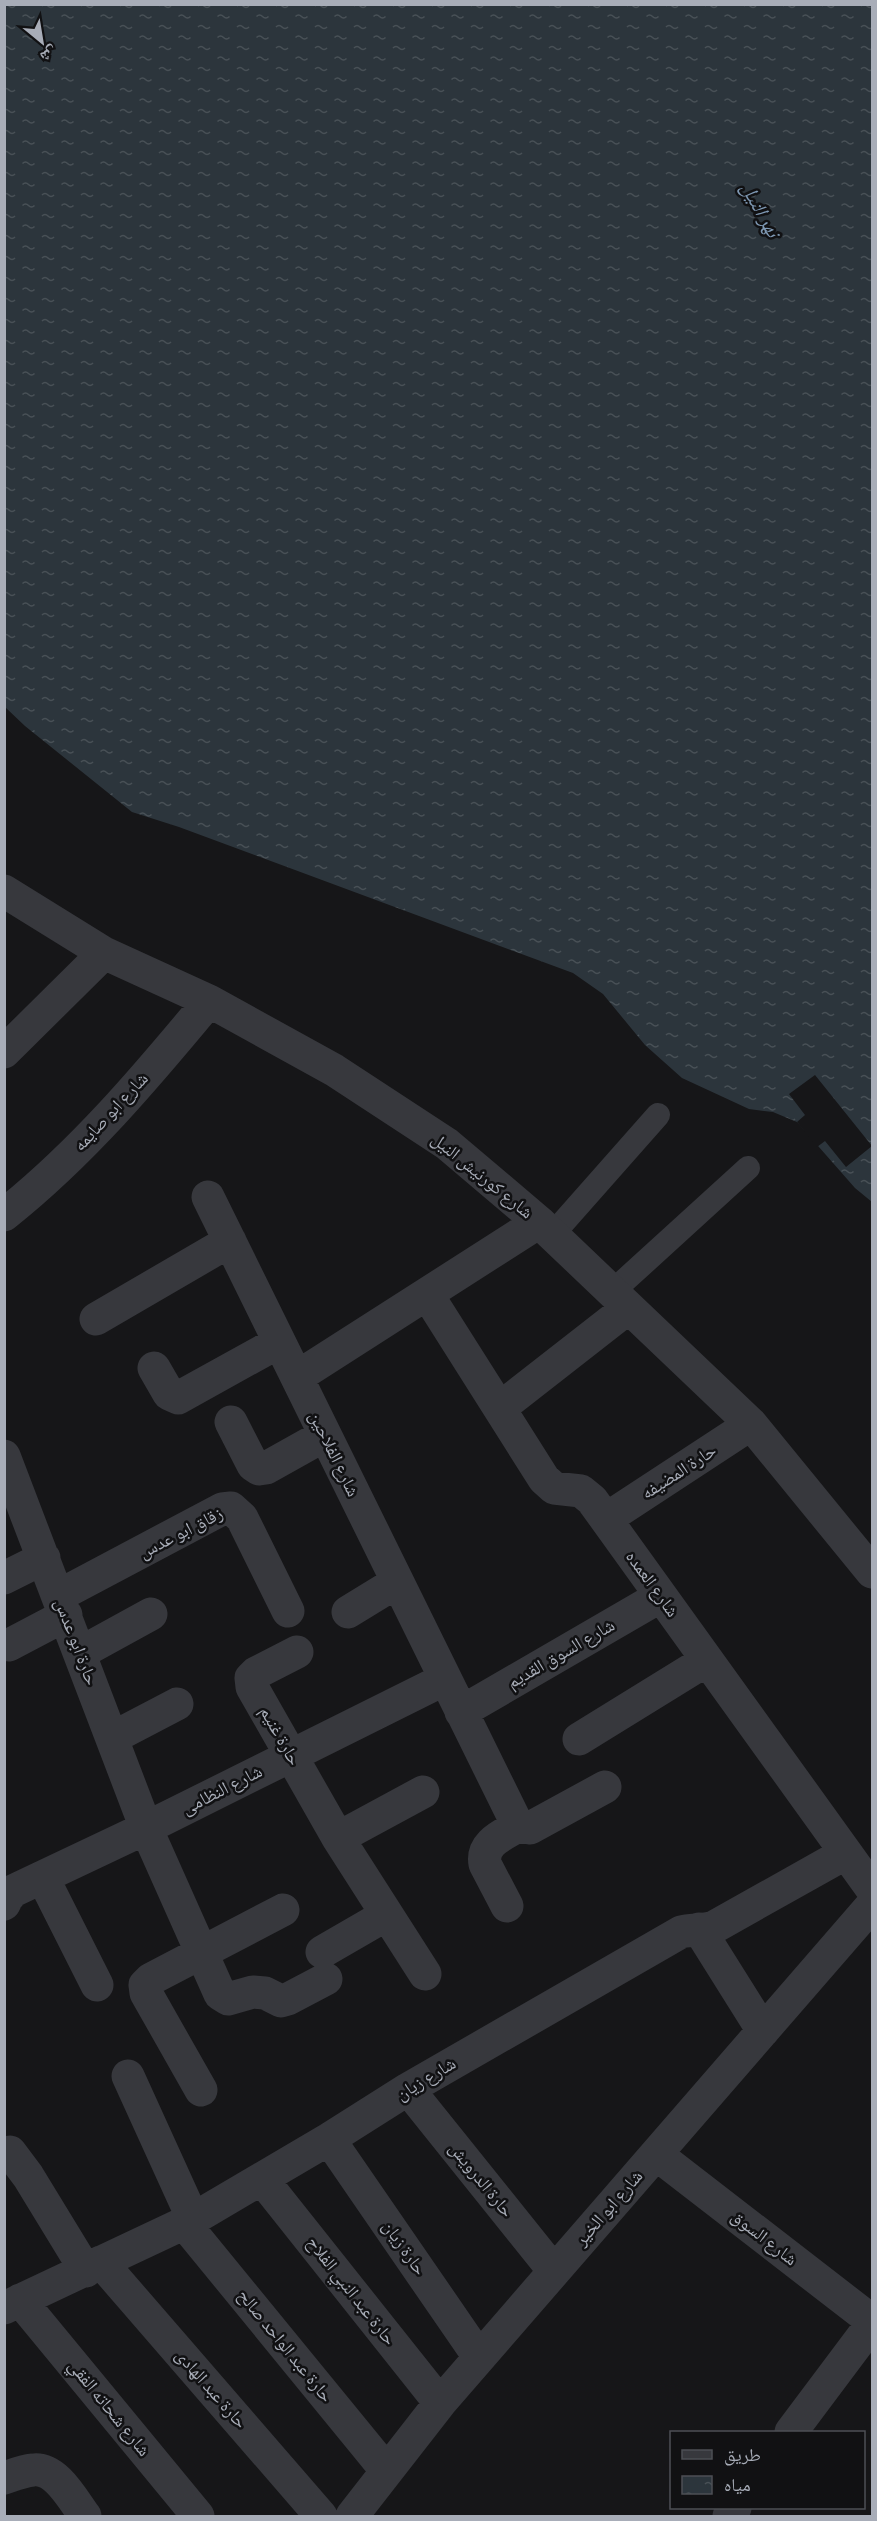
<svg xmlns="http://www.w3.org/2000/svg" width="877" height="2521" viewBox="0 0 877 2521" font-family="'Source Sans 3','Noto Naskh Arabic',sans-serif">
<style>
.water{fill:url(#water-ripples)}
.pier{fill:#161618}
.lines{fill:none;stroke-linecap:round;stroke-linejoin:round}
.lane{stroke:#37383d;stroke-width:24}
.street{stroke:#37383d;stroke-width:33}
.labels{text-anchor:middle;dominant-baseline:central;stroke-width:5;stroke-linejoin:round;paint-order:stroke}
.street-label{font-size:18px;fill:#a8adb8;stroke:#111113}
.water-label{font-size:20px;font-style:italic;fill:#7f99b4;stroke:#111113}
</style>
<defs>
<pattern id="water-ripples" width="26" height="14" patternUnits="userSpaceOnUse" patternTransform="scale(1.5)"><rect width="26" height="14" fill="#2c353c"/><path d="M2 4q2-2 4 0t4 0M15 11q2-2 4 0t4 0" fill="none" stroke="#485056"/></pattern>
</defs>
<rect width="100%" height="100%" fill="#161618"/>
<path class="water" d="M4,5H872V1202L855,1188L797,1122L773,1112L749,1109L682,1078L645,1045L603,994L573,973L179,827L132,812L25,726L5,707Z"/>
<path class="pier" d="M815,1075L872,1146L846,1167L825,1141L817,1147L797,1122L805,1115L789,1094Z"/>
<g class="lines">
<path class="lane" d="M552,1235L658,1115
M612,1292L748,1168"/>
<path class="street" d="M4,891L104,953L209,1001L334,1070L447,1144L539,1222L751,1424L872,1572
M4,1052L104,953
M208,1197L518,1826L530,1828L605,1787
M4,1215C82,1153 146,1077 209,1001
M427,1294L544,1479L554,1488L581,1491L592,1500L872,1889
M96,1319L230,1241
M154,1368L169,1394L178,1398L279,1342
M297,1377L539,1222
M500,1408L628,1308
M231,1422L253,1465L259,1469L266,1468L325,1435
M4,1456L146,1828L220,1994L228,1999L253,1992L265,1993L281,2001L288,1999L326,1979
M606,1519L751,1424
M4,1578L44,1558
M58,1596L222,1509L231,1508L242,1518L288,1611
M348,1612L397,1582
M9,1645L66,1615
M297,1652L256,1673L251,1678L252,1687L338,1838L425,1974
M80,1653L151,1614
M461,1712L661,1596
M112,1738L177,1704
M579,1739L707,1660
M338,1838L423,1792
M43,1878L97,1985
M4,1904L7,1898L13,1891L146,1828L445,1679
M507,1906L485,1864C481,1843 503,1835 518,1826
M699,1929L763,2031
M322,1952L386,1915
M128,2076L193,2219
M408,2089L554,2271
M201,2090L146,1993L145,1985L151,1979L283,1910
M329,2139L479,2357
M10,2152L28,2176L86,2271
M656,2154L872,2321
M262,2179L440,2403
M184,2223L386,2470
M101,2262L321,2516
M20,2300L198,2516
M4,2308L193,2219L329,2139L408,2089L681,1932C693,1929 706,1931 716,1926L846,1853
M791,2432L872,2324
M4,2478C13,2475 23,2471 33,2470C56,2467 73,2500 85,2516
M352,2516L440,2403L872,1905
M729,2516L735,2508"/>
</g>
<g class="labels">
<g class="street-label">
<text transform="translate(111 1112) rotate(-47)">شارع ابو صايمه</text>
<text transform="translate(482 1176) rotate(39)">شارع كورنيش النيل</text>
<text transform="translate(334 1454) rotate(64)">شارع الفلاحين</text>
<text transform="translate(679 1472) rotate(-33)">حارة المضيفه</text>
<text transform="translate(181 1533) rotate(-27)">زقاق ابو عدس</text>
<text transform="translate(652 1584) rotate(54)">شارع العمده</text>
<text transform="translate(76 1642) rotate(69)">حارة ابو عدس</text>
<text transform="translate(561 1654) rotate(-30)">شارع السوق القديم</text>
<text transform="translate(280 1736) rotate(61)">حارة غنيم</text>
<text transform="translate(222 1790) rotate(-27)">شارع النظامى</text>
<text transform="translate(426 2079) rotate(-31)">شارع زيان</text>
<text transform="translate(481 2180) rotate(51)">حارة الدرويش</text>
<text transform="translate(609 2208) rotate(-49)">شارع ابو الخير</text>
<text transform="translate(764 2238) rotate(38)">شارع السوق</text>
<text transform="translate(404 2248) rotate(55)">حارة زيان</text>
<text transform="translate(351 2291) rotate(52)">حارة عبد النبي الفلاح</text>
<text transform="translate(285 2346) rotate(51)">حارة عبد الواحد صالح</text>
<text transform="translate(211 2389) rotate(49)">حارة عبد الهادى</text>
<text transform="translate(109 2408) rotate(51)">شارع شحاته الفقي</text>
</g>
<g class="water-label">
<text transform="translate(760 210) rotate(61)">نهر النيل</text>
</g>
</g>
<rect width="877" height="2521" fill="none" stroke="#a8adb8" stroke-width="12"/>
<rect x="670" y="2431" width="195" height="78" fill="#111113" stroke="#4d4f55" stroke-width="1.5"/>
<rect x="682" y="2450" width="30" height="9" fill="#37383d" stroke="#4d4f55" stroke-width="1.5"/>
<text x="724" y="2461" font-size="18" fill="#a8adb8">طريق</text>
<rect x="682" y="2476" width="30" height="18" fill="url(#water-ripples)" stroke="#4d4f55" stroke-width="1.5"/>
<text x="724" y="2491" font-size="18" fill="#a8adb8">مياه</text>
<g transform="translate(42 42) rotate(150)" stroke="#111113" stroke-width="4.5" paint-order="stroke">
<path d="M0-4.5L10 22L0 15L-10 22Z" fill="#a8adb8"/>
<text y="-9" font-size="16" font-weight="bold" text-anchor="middle" fill="#a8adb8">ش</text>
</g>
</svg>
